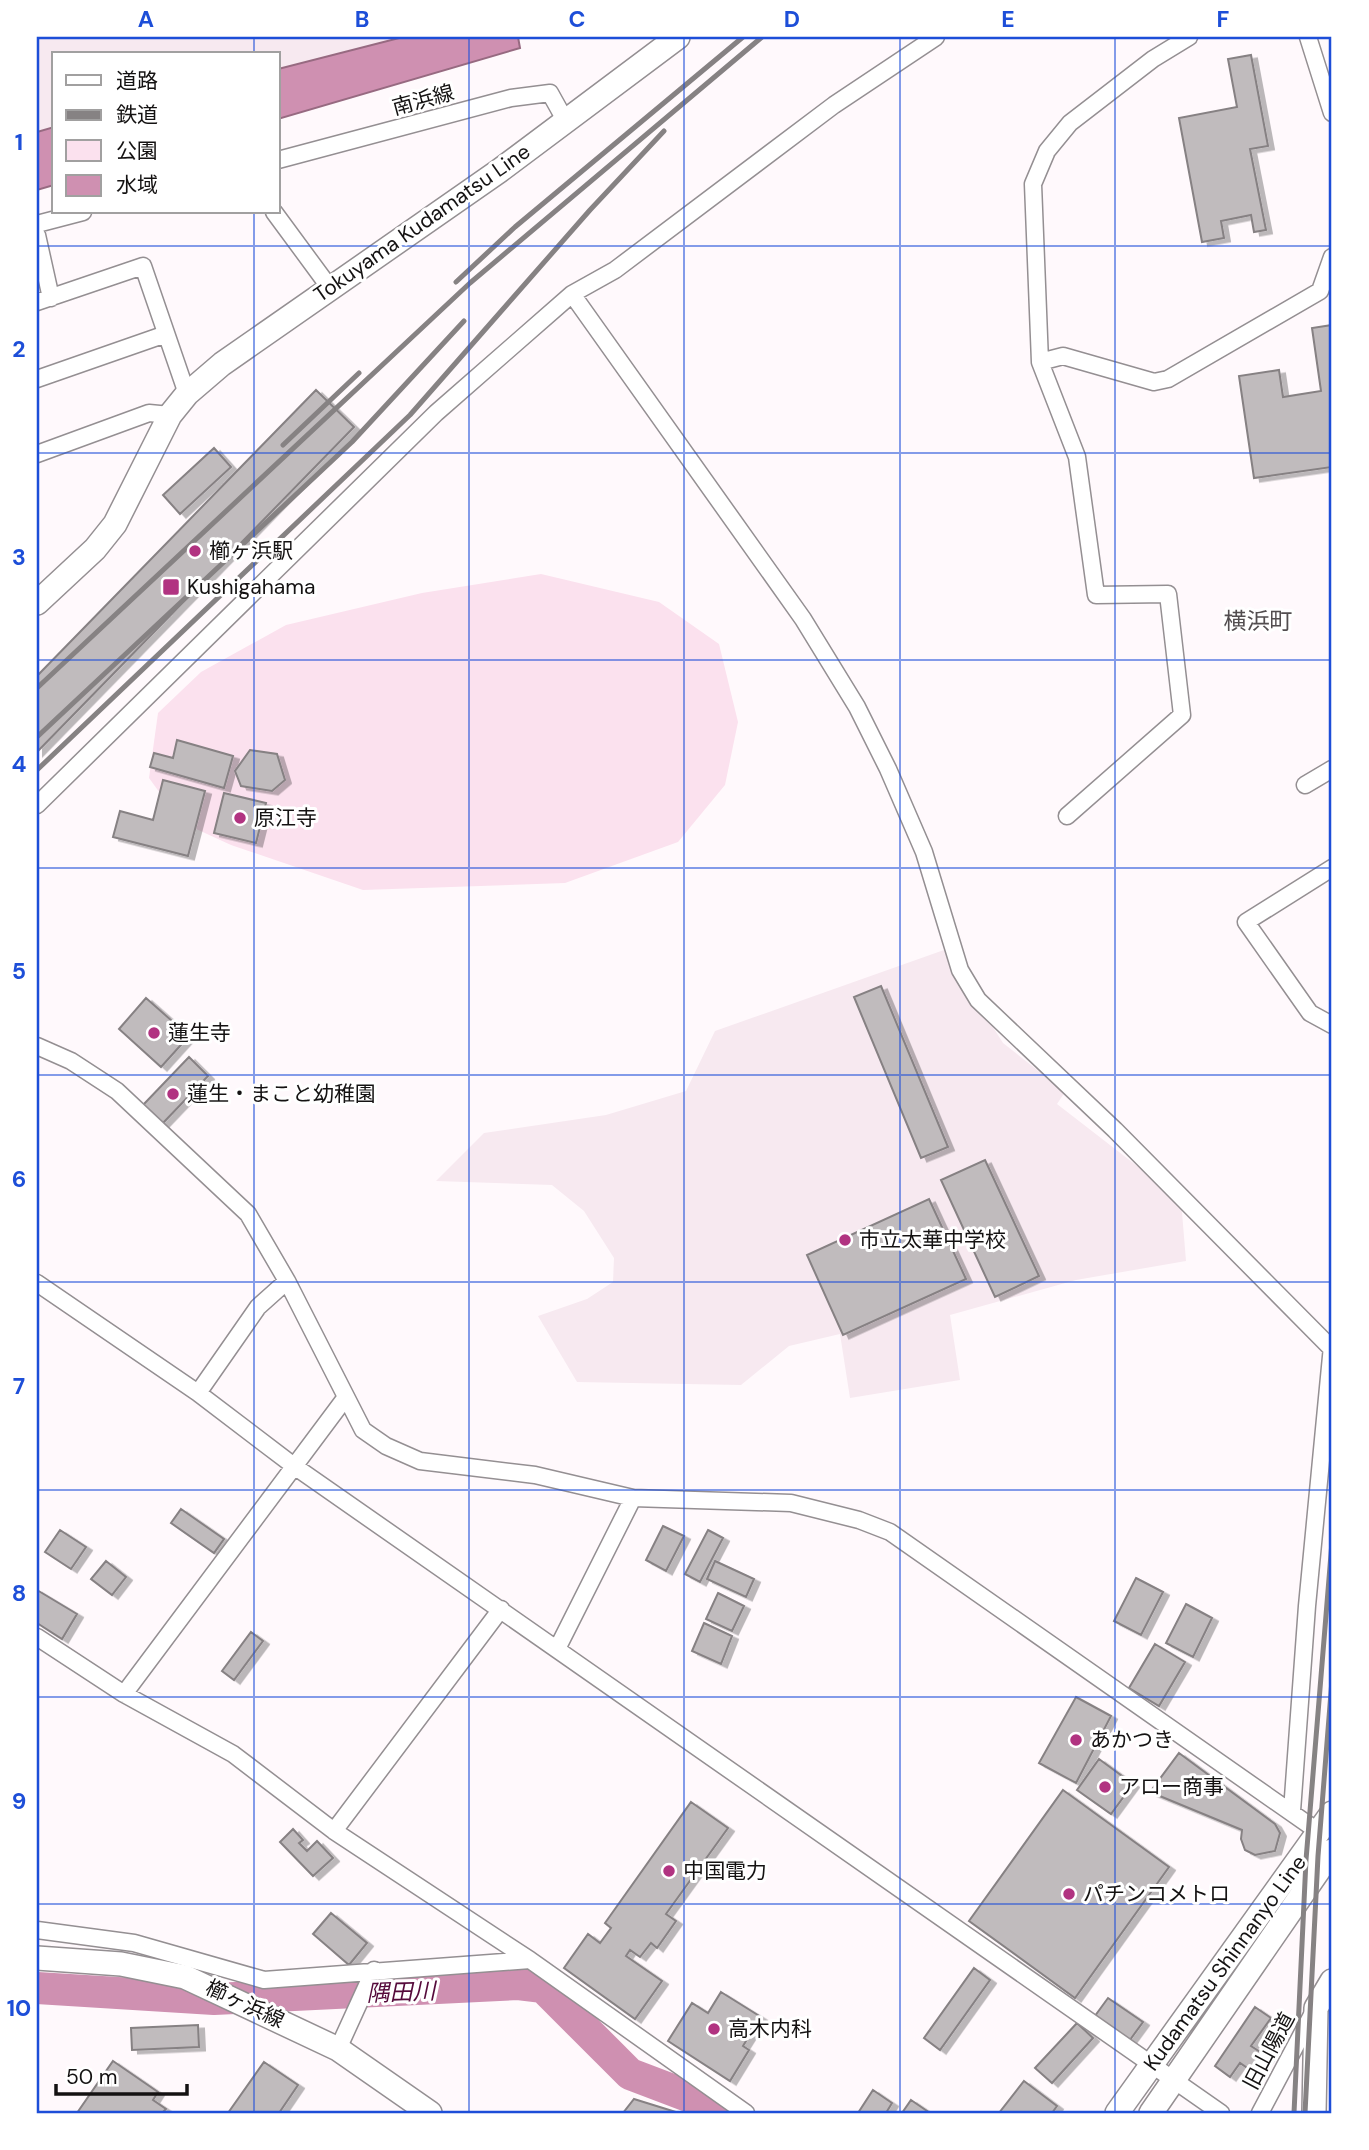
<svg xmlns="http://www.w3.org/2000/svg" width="1369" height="2150" viewBox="0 0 1369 2150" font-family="'DM Sans','Noto Sans JP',sans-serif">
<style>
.built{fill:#f7e9f0}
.green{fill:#fbe1ee}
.water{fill:#cf90b1;stroke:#976a81;stroke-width:2}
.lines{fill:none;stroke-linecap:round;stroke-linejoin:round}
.river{stroke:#cf90b1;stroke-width:32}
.building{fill:#c0bbbd;stroke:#868183;stroke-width:2;filter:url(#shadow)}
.street-casing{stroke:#948f92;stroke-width:19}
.secondary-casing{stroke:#948f92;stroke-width:26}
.street{stroke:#fff;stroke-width:16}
.secondary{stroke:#fff;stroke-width:23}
.rail{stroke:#868283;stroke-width:5}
.grid{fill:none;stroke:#1d4ed8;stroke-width:2;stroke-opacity:0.55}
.poi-dot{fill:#b13381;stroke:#fff;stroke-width:2.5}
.labels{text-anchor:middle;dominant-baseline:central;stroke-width:6;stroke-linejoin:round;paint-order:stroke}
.street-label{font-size:21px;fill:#141212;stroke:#fff}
.poi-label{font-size:21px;fill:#141212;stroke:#fff;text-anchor:start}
.neighbourhood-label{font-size:23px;fill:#524d4f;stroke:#fff}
.water-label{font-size:23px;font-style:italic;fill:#550a3b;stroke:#fff}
.neatline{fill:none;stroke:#1d4ed8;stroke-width:2.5}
.grid-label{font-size:23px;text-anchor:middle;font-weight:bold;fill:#1d4ed8}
</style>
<defs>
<filter id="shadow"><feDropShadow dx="6" dy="3.5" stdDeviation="0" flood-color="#0004"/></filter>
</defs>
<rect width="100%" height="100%" fill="#fff9fc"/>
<path class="built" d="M37,37H403L278,69V54H54V127L37,132Z
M944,950L1003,1043L1065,1092L1057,1104L1181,1200L1186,1261L1076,1280L950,1315L960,1380L850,1398L840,1334L789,1346L741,1385L577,1382L538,1316L587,1299L613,1282L614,1258L584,1211L552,1185L436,1181L484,1133L606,1115L686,1091L715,1031Z"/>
<path class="green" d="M541,574L659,602L719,644L738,722L725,785L678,842L565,883L363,890L231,845L181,822L149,778L158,713L201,672L286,625L422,593Z"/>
<path class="water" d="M403,37H518L520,48L278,119V69Z
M54,127V185L37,190V132Z"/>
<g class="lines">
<path class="river" d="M37,1988L214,1999L518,1984L543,1987L630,2074L709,2104L721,2113"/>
</g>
<path class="building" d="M1251,55L1268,146L1250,149L1266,230L1254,232L1251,215L1221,221L1224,238L1202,242L1179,118L1237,107L1228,59Z
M1332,325V467L1254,478L1239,376L1279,370L1283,397L1321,391L1312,328Z
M316,390L354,427L37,752V676Z
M214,448L231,467L180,514L163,495Z
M177,740L233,756L224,788L150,767L154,753L173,758Z
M250,750L277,754L285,780L272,791L241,786L235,771Z
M163,780L205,791L188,856L113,837L120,811L153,820Z
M224,793L266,803L256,843L214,833Z
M881,986L948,1147L921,1158L854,997Z
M146,998L189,1036L161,1067L119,1029Z
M189,1057L208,1076L163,1123L143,1105Z
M985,1160L1039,1276L995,1297L941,1180Z
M929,1199L966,1279L843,1335L807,1255Z
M181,1509L224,1539L214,1553L171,1523Z
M663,1526L684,1536L666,1571L646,1560Z
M60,1530L86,1547L71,1569L45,1552Z
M708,1530L723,1538L700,1582L685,1574Z
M106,1561L126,1577L112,1595L91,1579Z
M715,1561L754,1579L746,1597L707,1579Z
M1136,1578L1163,1592L1141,1635L1114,1621Z
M37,1590L77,1614L62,1639L37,1623Z
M718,1593L744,1606L732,1631L706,1619Z
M1186,1604L1212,1618L1193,1657L1166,1643Z
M704,1623L732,1636L721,1664L692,1651Z
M251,1632L263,1641L234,1680L222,1671Z
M1155,1644L1185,1662L1159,1706L1129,1688Z
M1076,1697L1111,1716L1076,1783L1039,1763Z
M1179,1753L1275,1824L1280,1833L1275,1851L1255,1855L1245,1850L1241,1839L1242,1830L1150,1792Z
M1099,1759L1133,1784L1111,1814L1077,1790Z
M1063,1790L1169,1867L1075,1998L969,1921Z
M691,1802L728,1828L666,1914L676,1921L657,1948L651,1943L640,1957L630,1950L626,1956L662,1981L635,2019L564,1968L588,1934L600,1943L611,1928L605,1923Z
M293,1829L303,1840L299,1843L307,1851L317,1841L333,1858L313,1876L280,1842Z
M331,1913L367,1943L349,1965L313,1934Z
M974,1968L990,1980L940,2050L924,2038Z
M721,1992L761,2017L743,2046L749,2050L730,2081L668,2041L692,2003L708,2013Z
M1108,1998L1143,2022L1127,2044L1092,2020Z
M1255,2007L1271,2018L1251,2046L1268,2057L1256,2074L1240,2063L1230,2077L1215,2066Z
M1077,2023L1093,2038L1052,2083L1035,2068Z
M198,2025L199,2047L132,2050L131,2028Z
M113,2061L158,2092L153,2100L166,2109L162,2113H77Z
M264,2062L298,2085L279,2113H228Z
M1024,2081L1057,2106L1052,2113H999Z
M873,2090L892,2103L886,2113H858Z
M634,2099L679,2113H623Z
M911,2100L930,2113H902Z"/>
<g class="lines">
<defs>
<path id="street" d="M1189,37L1153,59L1070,123L1047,151L1033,184L1040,362L1063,356L1154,382L1168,379L1320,291L1332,257
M1308,37L1332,113
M278,160L511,98L550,93L565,120
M274,212L330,288
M37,224L83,212
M37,235L51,298
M572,294L803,619L857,707L888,769L924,852L960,970L978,1000L1115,1130L1332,1349
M37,302L143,266L187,394
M1040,362L1077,457L1096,595L1168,594L1182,715L1067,816
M37,379L166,334
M37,454L149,413L170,415
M1305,785L1332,769
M37,805L436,413L572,294L615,270L834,105L936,37
M1332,868L1246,922L1310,1013L1332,1025
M37,1046L71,1061L117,1091L248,1214L287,1281L363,1430L386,1446L420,1461L535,1475L633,1498L791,1503L859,1520L890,1532L1319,1832
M37,1283L198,1393L294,1466L1221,2113
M198,1393L258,1307L287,1281
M37,1637L124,1694L233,1754L334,1831L530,1960L746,2113
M557,1649L633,1498
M124,1694L346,1397
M1292,1811L1307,1606L1332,1346
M334,1831L501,1609
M37,1930L134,1943L264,1980L530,1960
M338,2049L374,1970
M1260,2113L1313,2013"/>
<path id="secondary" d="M37,603L95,549L115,524L170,415L187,394L222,364L499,171L678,37
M37,1958L121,1964L185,1977L338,2049L430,2113
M1117,2113L1332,1813
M1151,2113L1332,1851
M1314,2113L1316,2008L1332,1981"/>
</defs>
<use href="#street" class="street-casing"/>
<use href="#secondary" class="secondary-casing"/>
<use href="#street" class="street"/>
<use href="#secondary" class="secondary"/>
<path class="rail" d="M456,282L515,227L743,37
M283,445L359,373
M37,688L470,283L762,37
M37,737L352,442L464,321
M37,770L410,415L590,210L664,131
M1294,2113L1306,1860L1332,1542
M1305,2113L1318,1856L1332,1680"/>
</g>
<path class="grid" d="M254,37V54M469,37V2113M684,37V2113M900,37V2113M1115,37V2113M254,212V2113M37,246H1332M37,453H1332M37,660H1332M37,868H1332M37,1075H1332M37,1282H1332M37,1490H1332M37,1697H1332M37,1904H1332"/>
<g class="poi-dot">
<circle cx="195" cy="551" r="7"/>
<rect x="162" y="578" width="18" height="18" rx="3.5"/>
<circle cx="240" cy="818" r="7"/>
<circle cx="154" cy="1033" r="7"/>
<circle cx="173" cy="1094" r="7"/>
<circle cx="845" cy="1240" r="7"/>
<circle cx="1076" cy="1740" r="7"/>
<circle cx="1105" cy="1787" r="7"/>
<circle cx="669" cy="1871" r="7"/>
<circle cx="1069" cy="1894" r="7"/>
<circle cx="714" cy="2029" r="7"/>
</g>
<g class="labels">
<g class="street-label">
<text transform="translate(423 100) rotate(-15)">南浜線</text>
<text transform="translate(422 223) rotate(-35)">Tokuyama Kudamatsu Line</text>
<text transform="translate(1225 1963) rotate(-54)">Kudamatsu Shinnanyo Line</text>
<text transform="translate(245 2004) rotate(25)">櫛ヶ浜線</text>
<text transform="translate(1269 2051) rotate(-62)">旧山陽道</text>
</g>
<g class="poi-label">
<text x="209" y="551">櫛ヶ浜駅</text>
<text x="187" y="587">Kushigahama</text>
<text x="254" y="818">原江寺</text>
<text x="168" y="1033">蓮生寺</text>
<text x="187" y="1094">蓮生・まこと幼稚園</text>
<text x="859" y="1240">市立太華中学校</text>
<text x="1090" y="1740">あかつき</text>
<text x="1119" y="1787">アロー商事</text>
<text x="683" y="1871">中国電力</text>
<text x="1083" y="1894">パチンコメトロ</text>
<text x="728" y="2029">高木内科</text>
</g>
<g class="neighbourhood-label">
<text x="1258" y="621">横浜町</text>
</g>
<g class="water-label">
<text transform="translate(401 1992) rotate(-2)">隅田川</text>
</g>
</g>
<rect width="1369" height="2150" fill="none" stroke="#ffffff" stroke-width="77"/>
<rect x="52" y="52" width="228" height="161" fill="#ffffff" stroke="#a1a0a0" stroke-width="2"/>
<rect x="66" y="75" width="35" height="10" fill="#ffffff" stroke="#a1a0a0" stroke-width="2"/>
<text x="116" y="88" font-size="21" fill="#141212">道路</text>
<rect x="66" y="110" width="35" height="10" fill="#868283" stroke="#a1a0a0" stroke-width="2"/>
<text x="116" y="122" font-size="21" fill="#141212">鉄道</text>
<rect x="66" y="140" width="35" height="21" fill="#fbe1ee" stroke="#a1a0a0" stroke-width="2"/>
<text x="116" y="158" font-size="21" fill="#141212">公園</text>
<rect x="66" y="175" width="35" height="21" fill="#cf90b1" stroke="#a1a0a0" stroke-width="2"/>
<text x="116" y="192" font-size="21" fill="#141212">水域</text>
<path d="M56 2084v10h131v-10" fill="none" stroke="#141212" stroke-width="3.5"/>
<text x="66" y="2084" font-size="21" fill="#141212" stroke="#ffffff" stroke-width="5" paint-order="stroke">50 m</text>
<rect x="38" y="38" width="1292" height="2074" class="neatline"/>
<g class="grid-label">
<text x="146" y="27">A</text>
<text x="362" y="27">B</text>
<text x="577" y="27">C</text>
<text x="792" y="27">D</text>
<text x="1008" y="27">E</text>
<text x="1223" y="27">F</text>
<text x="19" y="150">1</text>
<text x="19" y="357">2</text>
<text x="19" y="565">3</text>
<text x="19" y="772">4</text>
<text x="19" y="979">5</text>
<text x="19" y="1187">6</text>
<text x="19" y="1394">7</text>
<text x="19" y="1601">8</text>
<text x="19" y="1809">9</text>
<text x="19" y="2016">10</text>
</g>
</svg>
